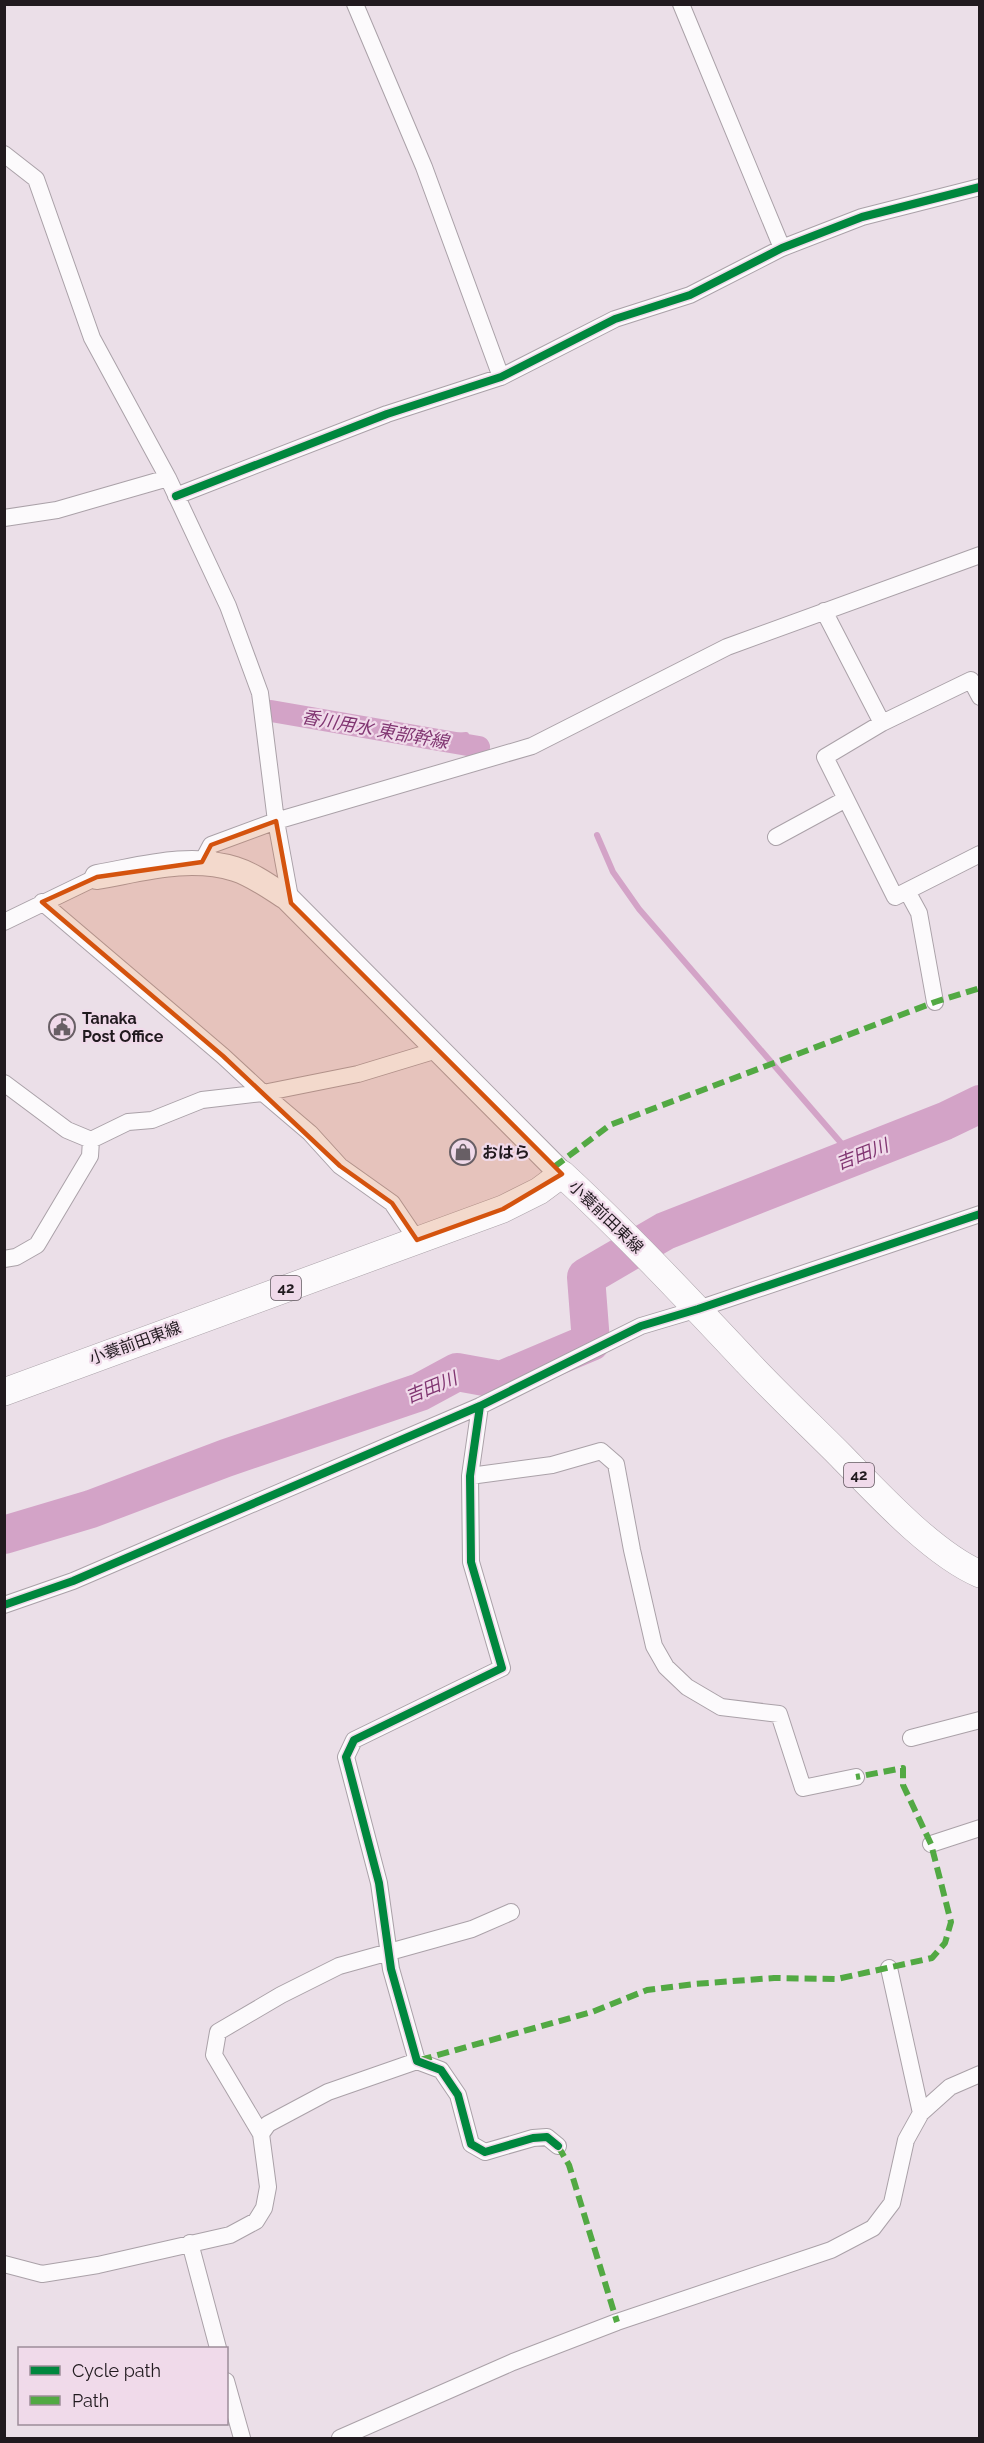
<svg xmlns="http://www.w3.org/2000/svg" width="984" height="2443" viewBox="0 0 984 2443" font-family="Raleway,'Noto Sans JP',sans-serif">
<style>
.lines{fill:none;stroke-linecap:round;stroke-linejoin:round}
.stream{stroke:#d3a3c7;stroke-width:6}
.canal{stroke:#d3a3c7;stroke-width:22}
.river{stroke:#d3a3c7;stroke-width:38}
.street-casing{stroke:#aaa1a8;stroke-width:18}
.secondary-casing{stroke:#aaa1a8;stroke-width:26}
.primary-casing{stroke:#aaa1a8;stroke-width:28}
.street{stroke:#fcfafc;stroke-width:16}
.secondary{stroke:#fcfafc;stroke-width:24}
.primary{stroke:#fcfafc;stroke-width:27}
.quiet{stroke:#52a943;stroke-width:6;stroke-dasharray:12 6;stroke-linecap:butt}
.cycleway-casing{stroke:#f0daea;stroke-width:11}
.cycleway{stroke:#00873e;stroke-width:8}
.marked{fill:#d4530e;fill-opacity:0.2;stroke:#d4530e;stroke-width:4.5;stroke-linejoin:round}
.labels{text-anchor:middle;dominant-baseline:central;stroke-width:4.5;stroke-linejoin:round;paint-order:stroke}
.shield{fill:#f0daea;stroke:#5f545c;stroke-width:1.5}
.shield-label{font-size:15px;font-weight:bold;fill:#211a1f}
.poi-label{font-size:16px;font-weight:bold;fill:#211a1f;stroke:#f0daea;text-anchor:start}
.street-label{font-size:16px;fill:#211a1f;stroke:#f0daea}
.water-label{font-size:18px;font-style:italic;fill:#813672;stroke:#f0daea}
</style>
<rect width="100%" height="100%" fill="#ebdfe8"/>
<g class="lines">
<path class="stream" d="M431,738L466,735
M597,835L613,872L639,909L854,1158"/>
<path class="canal" d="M271,711L479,747"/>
<path class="river" d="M4,1535L91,1509L226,1458L420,1392L457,1372L501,1380L591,1342L586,1277L665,1231L945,1121L980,1104"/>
<defs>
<path id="street" d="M355,4L424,167L501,377
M681,4L782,248
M4,154L36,179L92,338L168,478L228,606L260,693L276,821L291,903
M176,496L387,414L501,377L615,319L690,295L782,248L862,217L980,187
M4,518L57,510L168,478
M824,611L882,723
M980,697L971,680L882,723L825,757L895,897L980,854
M776,837L846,799
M202,862L211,845L276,821L532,746L727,647L980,555
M907,891L919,913L935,1002
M42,902L223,1056L263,1093L310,1133L340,1166L392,1203L417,1240
M4,922L97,877
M4,1083L67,1130L91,1140L128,1122L152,1120L202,1100L263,1093L358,1074L437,1050
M4,1259L16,1257L37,1245L90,1156L91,1140
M480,1406L470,1476L471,1562L502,1668L354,1740L346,1757L379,1883L391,1969L417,2061L441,2070L458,2095L471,2144L485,2152L533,2138L547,2137L558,2146
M470,1476L552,1465L601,1451L616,1464L632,1550L654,1646L666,1667L687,1687L721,1707L779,1714L803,1788L856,1777
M4,1605L73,1581L480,1406L641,1326L698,1309L980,1214
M911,1738L980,1720
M931,1844L980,1828
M889,1968L921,2113
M261,2134L214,2055L218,2032L281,1995L339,1966L472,1929L511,1912
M190,2243L218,2348
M4,2264L42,2274L98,2265L230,2235L256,2221L264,2208L268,2187L261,2134L268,2124L328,2092L417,2061
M226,2381L242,2438
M340,2438L513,2362L617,2322L831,2250L873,2228L892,2203L906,2140L921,2113L950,2087L980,2074"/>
<path id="secondary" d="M97,877C143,869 189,855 235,869C254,875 271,888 287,898L562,1174"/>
<path id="primary" d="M4,1392L503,1209L539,1191L562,1174C627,1234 687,1298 748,1363C778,1395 810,1425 841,1456C877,1493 933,1554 980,1574"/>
</defs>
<use href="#street" class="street-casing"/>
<use href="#secondary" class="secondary-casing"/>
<use href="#primary" class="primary-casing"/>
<use href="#street" class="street"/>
<use href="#secondary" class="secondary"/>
<use href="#primary" class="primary"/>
<path class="quiet" d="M554,1167L610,1125L935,1002L980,988
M420,2060L592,2012L647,1990L694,1984L774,1978L837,1979L932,1958L945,1943L951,1922L931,1844L903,1785V1768L856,1777
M558,2146L569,2165L617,2322"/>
<defs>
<path id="cycleway" d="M176,496L387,414L501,377L615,319L690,295L782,248L862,217L980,187
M480,1406L470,1476L471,1562L502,1668L354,1740L346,1757L379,1883L391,1969L417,2061L441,2070L458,2095L471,2144L485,2152L533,2138L547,2137L558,2146
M4,1605L73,1581L480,1406L641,1326L698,1309L980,1214"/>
</defs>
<use href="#cycleway" class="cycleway-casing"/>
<use href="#cycleway" class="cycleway"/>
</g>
<path class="marked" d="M276,821L291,903L562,1174L503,1209L417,1240L392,1203L340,1166L223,1056L42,902L97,877L202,862L211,845Z"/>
<defs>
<symbol id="civic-ring" viewBox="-11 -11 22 22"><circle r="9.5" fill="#f0daea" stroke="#685f65" stroke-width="1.5"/><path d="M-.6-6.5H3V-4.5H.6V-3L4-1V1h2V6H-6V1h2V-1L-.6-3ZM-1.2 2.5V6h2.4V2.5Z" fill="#685f65"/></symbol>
<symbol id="shop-ring" viewBox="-11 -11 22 22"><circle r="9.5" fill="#f0daea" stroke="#685f65" stroke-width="1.5"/><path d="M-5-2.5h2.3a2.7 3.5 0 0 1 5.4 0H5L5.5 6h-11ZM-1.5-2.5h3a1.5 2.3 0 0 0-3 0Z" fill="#685f65"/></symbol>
</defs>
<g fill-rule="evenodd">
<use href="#civic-ring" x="47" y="1012" width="30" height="30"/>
<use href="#shop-ring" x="448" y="1137" width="30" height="30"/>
</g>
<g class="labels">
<g class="shield">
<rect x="271" y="1276" width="30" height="24" rx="4.5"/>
<rect x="844" y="1463" width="30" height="24" rx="4.5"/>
</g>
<g class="shield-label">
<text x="286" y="1288">42</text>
<text x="859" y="1475">42</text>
</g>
<g class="poi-label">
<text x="82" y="1018">Tanaka<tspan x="82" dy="18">Post Office</tspan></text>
<text x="482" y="1152">おはら</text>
</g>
<g class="street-label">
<text transform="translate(606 1217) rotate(44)">小蓑前田東線</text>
<text transform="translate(135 1343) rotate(-20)">小蓑前田東線</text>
</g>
<g class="water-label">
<text transform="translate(375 729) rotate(10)">香川用水 東部幹線</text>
<text transform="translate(862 1154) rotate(-21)">吉田川</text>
<text transform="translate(431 1387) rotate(-22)">吉田川</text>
</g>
</g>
<rect width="984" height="2443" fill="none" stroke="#211a1f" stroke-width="12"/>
<rect x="18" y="2347" width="210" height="78" fill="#f0daea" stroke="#9d8d99" stroke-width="1.5"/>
<rect x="30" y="2366" width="30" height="9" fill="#00873e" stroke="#9d8d99" stroke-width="1.5"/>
<text x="72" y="2377" font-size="18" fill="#211a1f">Cycle path</text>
<rect x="30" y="2396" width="30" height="9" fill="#52a943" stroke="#9d8d99" stroke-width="1.5"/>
<text x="72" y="2407" font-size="18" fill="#211a1f">Path</text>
</svg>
